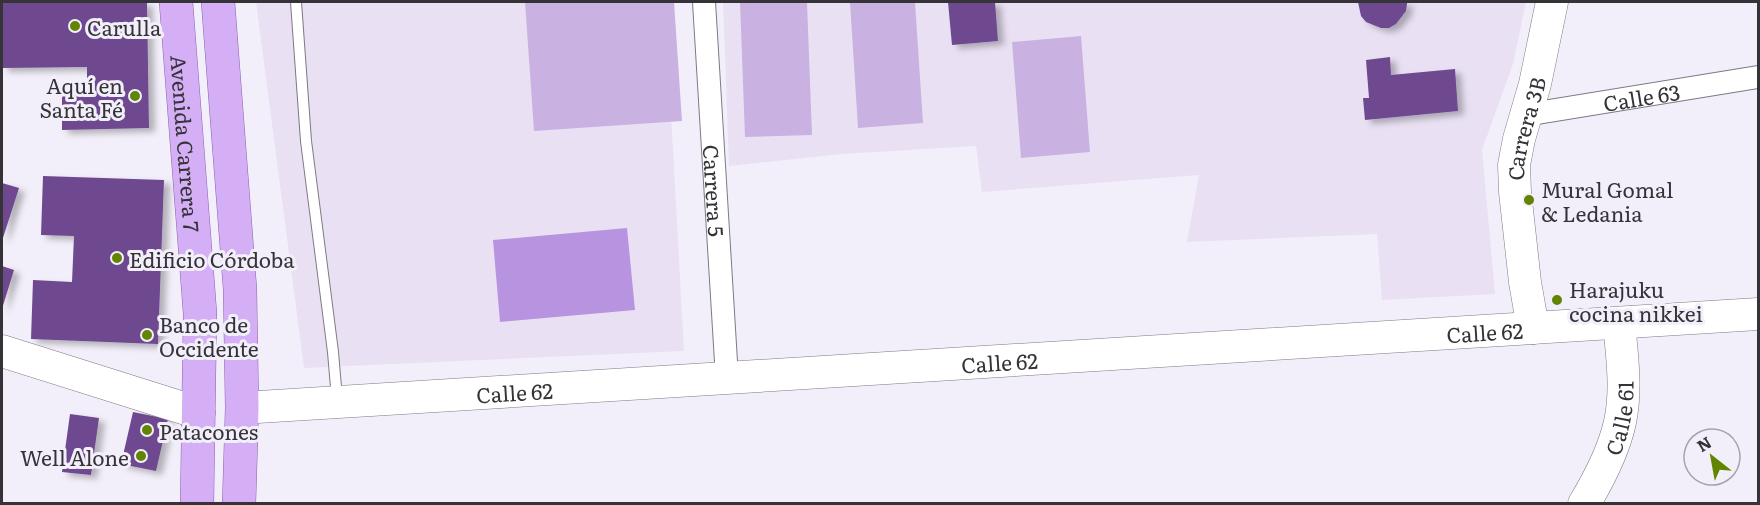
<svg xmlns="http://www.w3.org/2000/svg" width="1760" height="505" viewBox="0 0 1760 505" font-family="Literata,serif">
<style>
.built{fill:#e9e1f3}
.green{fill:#c9b2e2}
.water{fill:#b893df}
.building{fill:#6e4a90;filter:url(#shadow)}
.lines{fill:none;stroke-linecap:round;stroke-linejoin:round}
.lane-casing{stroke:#7e7983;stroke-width:12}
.street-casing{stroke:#7e7983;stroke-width:24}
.secondary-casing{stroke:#7e7983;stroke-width:33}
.primary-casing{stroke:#8a61af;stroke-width:34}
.lane{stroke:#fff;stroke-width:10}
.street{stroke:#fff;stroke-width:22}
.secondary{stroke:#fff;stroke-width:32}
.primary{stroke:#d4aff5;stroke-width:33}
.poi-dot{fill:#618401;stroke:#f3effa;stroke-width:2}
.labels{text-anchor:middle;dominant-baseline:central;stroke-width:6;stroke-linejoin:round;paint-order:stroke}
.poi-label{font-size:21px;fill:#353337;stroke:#f3effa;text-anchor:start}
.street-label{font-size:21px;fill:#353337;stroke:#f3effa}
</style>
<defs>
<filter id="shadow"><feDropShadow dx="6" dy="4" stdDeviation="3" flood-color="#0004"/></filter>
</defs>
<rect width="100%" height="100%" fill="#f3effa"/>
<path class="built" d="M256,2H665L684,351L304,368Z
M723,2H1526L1513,64L1482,150L1495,294L1382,300L1377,234L1187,242L1199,175L982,192L976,146L842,154L729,166Z"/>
<path class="green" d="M525,2H674L682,121L534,131Z
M740,2H807L812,135L745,137Z
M850,2H915L923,123L858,128Z
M1081,36L1090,152L1021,158L1012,42Z"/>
<path class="water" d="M627,228L635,310L500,322L493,240Z"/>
<path class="building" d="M2,2H147L149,128L62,130V95L87,94V67L2,68Z
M948,2H995L998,41L952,45Z
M1358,2H1407V4L1406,11L1396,24L1389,28H1381L1366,22L1361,16Z
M1390,57L1391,75L1455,69L1458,111L1365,120L1363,98H1369L1366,60Z
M43,176L164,180L158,344L31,339L33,280L72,282L74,236L41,235Z
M2,183L19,188L3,238H2Z
M2,266L14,270L2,309Z
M133,412L168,419L156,471L121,464Z
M70,414L99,418L91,475L62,472Z"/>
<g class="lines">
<defs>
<path id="lane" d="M296,2L306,141L333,352L337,399"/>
<g id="street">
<path id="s1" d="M704,2L727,378"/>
<path id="s2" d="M1525,115L1758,77"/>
</g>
<g id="secondary">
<path id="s3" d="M1533,328L1525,282L1515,192L1514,165L1519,139L1535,84L1552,2"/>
<path d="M2,351L199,413"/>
<path id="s4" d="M242,408L1758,314"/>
<path id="s5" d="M1584,504C1599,479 1614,450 1620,422C1627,390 1622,355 1619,323"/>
</g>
<g id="primary">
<path id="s6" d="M176,2L200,313L197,504"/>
<path d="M218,2L240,289L242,408L239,504"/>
</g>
</defs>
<use href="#lane" class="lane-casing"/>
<use href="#street" class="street-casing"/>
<use href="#secondary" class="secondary-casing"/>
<use href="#primary" class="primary-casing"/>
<use href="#lane" class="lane"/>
<use href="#street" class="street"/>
<use href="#secondary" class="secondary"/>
<use href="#primary" class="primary"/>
</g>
<g class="poi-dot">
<circle cx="75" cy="26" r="6"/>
<circle cx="135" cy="96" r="6"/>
<circle cx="1529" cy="200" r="6"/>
<circle cx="117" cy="258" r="6"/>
<circle cx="1557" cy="300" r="6"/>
<circle cx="147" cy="335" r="6"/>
<circle cx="147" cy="430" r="6"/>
<circle cx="141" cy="456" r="6"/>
</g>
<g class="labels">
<g class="poi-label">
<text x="87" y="26">Carulla</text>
<text x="123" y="84" text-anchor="end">Aquí en<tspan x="123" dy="24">Santa Fé</tspan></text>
<text x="1541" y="188">Mural Gomal<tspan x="1541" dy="24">&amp; Ledania</tspan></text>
<text x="129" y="258">Edificio Córdoba</text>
<text x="1569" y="288">Harajuku<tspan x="1569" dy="24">cocina nikkei</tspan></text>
<text x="159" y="323">Banco de<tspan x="159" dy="24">Occidente</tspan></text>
<text x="159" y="430">Patacones</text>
<text x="129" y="456" text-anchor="end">Well Alone</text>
</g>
<g class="street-label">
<text stroke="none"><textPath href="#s2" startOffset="118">Calle 63</textPath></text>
<text stroke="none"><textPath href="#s3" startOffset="202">Carrera 3B</textPath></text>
<text stroke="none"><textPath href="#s6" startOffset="142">Avenida Carrera 7</textPath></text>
<text stroke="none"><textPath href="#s1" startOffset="189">Carrera 5</textPath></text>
<text stroke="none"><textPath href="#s4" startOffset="1245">Calle 62</textPath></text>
<text stroke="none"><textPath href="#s4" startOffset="759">Calle 62</textPath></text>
<text stroke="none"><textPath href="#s4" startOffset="273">Calle 62</textPath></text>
<text stroke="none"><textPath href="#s5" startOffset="94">Calle 61</textPath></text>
</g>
</g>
<rect width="1760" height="505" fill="none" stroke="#353337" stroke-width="6"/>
<g transform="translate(1712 457) rotate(329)"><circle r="28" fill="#f3effa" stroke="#a7a4ac" stroke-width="1.5"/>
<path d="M0-4.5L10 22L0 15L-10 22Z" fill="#618401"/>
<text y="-9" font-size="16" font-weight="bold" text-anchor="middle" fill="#353337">N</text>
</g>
</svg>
